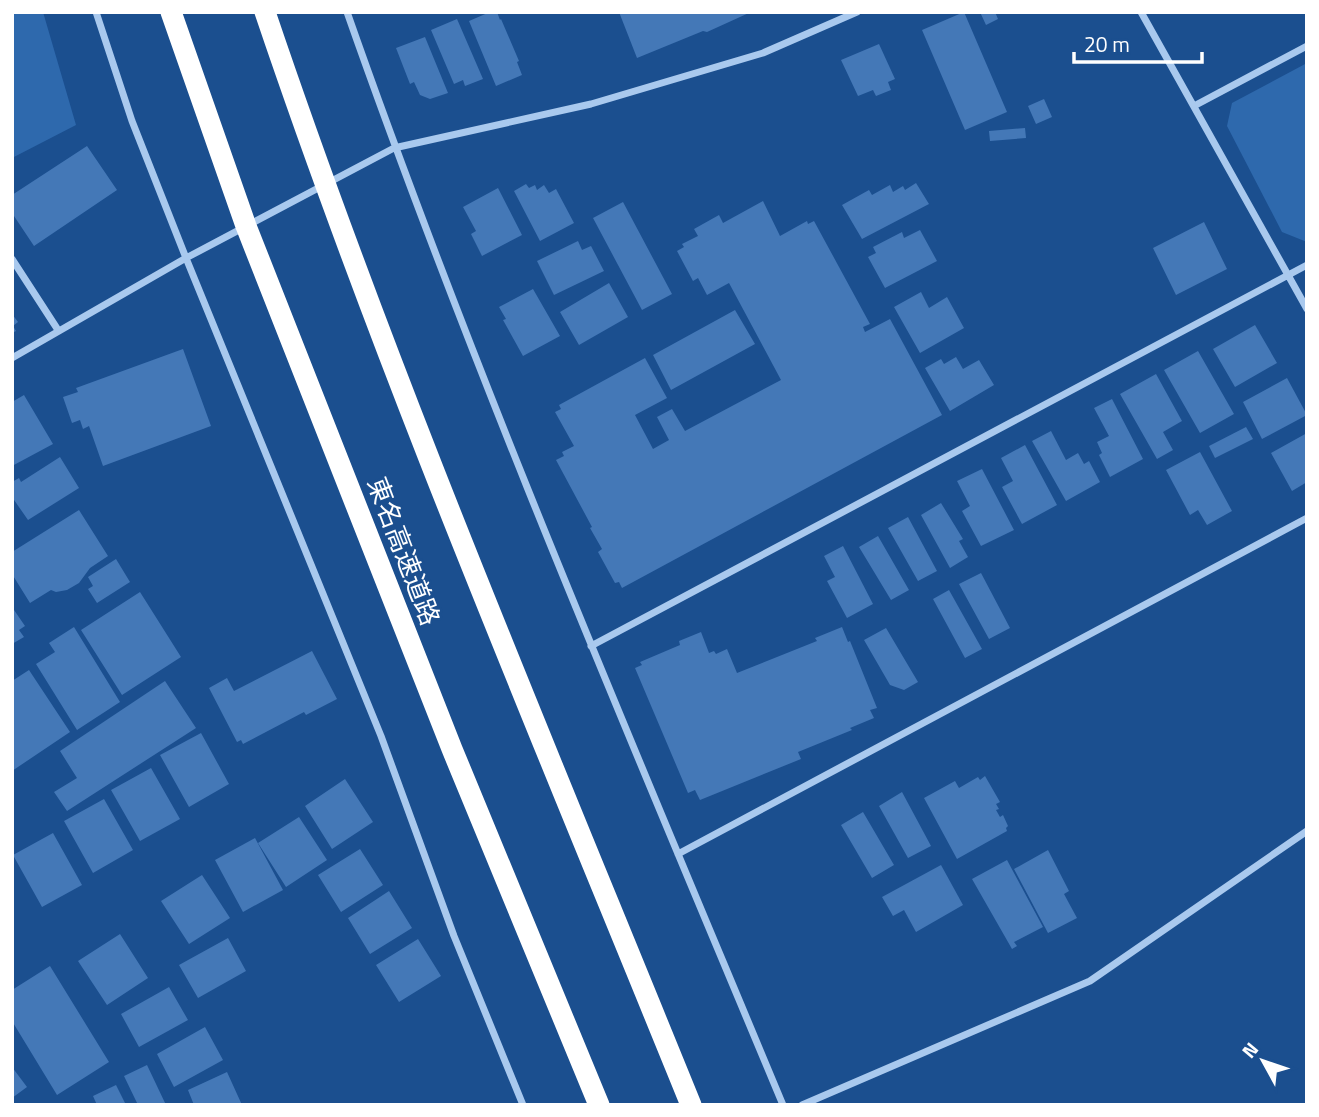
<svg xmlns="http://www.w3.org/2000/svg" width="1319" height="1117" viewBox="0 0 1319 1117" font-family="'Titillium Web','Noto Sans JP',sans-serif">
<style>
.green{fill:#2e69ad}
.building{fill:#4478b7}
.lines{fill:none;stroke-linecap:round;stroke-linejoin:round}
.street{stroke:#a9c9ee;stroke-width:7}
.highway-bridge{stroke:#fff;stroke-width:21}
.labels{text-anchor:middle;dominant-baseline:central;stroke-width:5;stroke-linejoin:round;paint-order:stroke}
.street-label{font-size:26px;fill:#fff;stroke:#1b4f8f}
</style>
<rect width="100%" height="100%" fill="#1b4f8f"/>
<path class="green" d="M12,12H43L76,125L12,158Z
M1307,63V242L1282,232L1227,126L1232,103Z"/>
<path class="building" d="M490,12H497L500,20L501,19L519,61L517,62L522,75L496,86L469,21Z
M619,12H751L707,32L703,31L637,58Z
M964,12L1007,112L965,130L922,30Z
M980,12H995L998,19L986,25Z
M457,19L483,79L465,86L463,80L454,84L431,30Z
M425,37L448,93L430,99L420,95L414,82L410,84L396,48Z
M879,44L895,79L888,82L891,90L876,96L873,90L858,96L841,60Z
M1044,99L1052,117L1036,124L1028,106Z
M1025,128L1026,138L990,141L989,131Z
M87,146L117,190L34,246L12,213V195Z
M916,183L929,204L862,239L842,205L869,190L872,195L890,185L893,192L903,186L905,190Z
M526,184L529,188L535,185L537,190L544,185L549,193L556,189L574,223L540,241L514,191Z
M498,188L522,235L482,256L471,234L476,231L463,207Z
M763,201L780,236L807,221L808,224L814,221L870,324L863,327L865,332L890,319L942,415L622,588L619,582L615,583L598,552L602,549L590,528L592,527L556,460L564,456L562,452L574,446L555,412L561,409L559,405L645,358L667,398L635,415L653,449L669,440L657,417L672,409L685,431L781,380L729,283L707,295L698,278L693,281L677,251L684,247L682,244L698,236L694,229L719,215L723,223Z
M623,202L672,294L642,310L593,218Z
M1204,222L1227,269L1176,295L1153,248Z
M920,230L937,261L885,288L868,257L876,253L873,247L902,232L904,238Z
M578,241L582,250L591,246L604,271L554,295L537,261Z
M609,283L628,317L579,345L560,312Z
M533,289L560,336L523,356L503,320L506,319L499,307Z
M921,292L929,308L947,297L964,328L920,353L894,307Z
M735,310L755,344L671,390L653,355Z
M12,314L18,322L13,326L16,331L12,333Z
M1255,325L1277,363L1235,387L1213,349Z
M183,349L211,426L103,466L89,426L83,429L80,420L72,423L63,397L78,392L76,388Z
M1198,351L1234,414L1200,433L1164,370Z
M956,357L963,369L979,360L994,385L950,411L925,368L941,359L944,364Z
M1156,374L1182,421L1163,432L1173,450L1157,459L1120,394Z
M1287,378L1307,415L1262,439L1243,402Z
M24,395L53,444L12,466V402Z
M1112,399L1143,459L1110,477L1099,455L1102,453L1097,442L1109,436L1094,408Z
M1246,427L1253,439L1215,458L1209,446Z
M1051,431L1066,460L1078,453L1084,464L1089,461L1100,482L1066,501L1032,441Z
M1307,433V482L1292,491L1271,453Z
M1025,445L1057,505L1022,524L1002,487L1013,481L1001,458Z
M1200,452L1232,511L1207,525L1198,510L1190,515L1166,470Z
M60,457L79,488L28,520L12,497V482L19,478L21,482Z
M982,469L1014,530L981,546L962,511L970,506L957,481Z
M941,503L963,539L959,541L968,557L950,568L921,515Z
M79,510L108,556L90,568L79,583L67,590L56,592L51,590L30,603L12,574V552Z
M908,517L937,571L918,581L888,528Z
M878,536L909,590L891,600L859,547Z
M843,546L873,604L847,618L827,581L835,577L824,556Z
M116,559L130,582L97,603L88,589L93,586L88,577Z
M981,573L1010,628L989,639L959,584Z
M949,590L982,649L965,658L933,599Z
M140,592L181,657L122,695L81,630Z
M12,607L25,626L19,630L24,637L12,644Z
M74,627L120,702L77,730L36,664L55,652L49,643Z
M842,627L848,642L850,641L877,708L870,710L874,718L850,728L852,730L798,752L801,759L700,800L695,790L688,793L635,668L642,665L640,662L680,645L679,641L701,632L709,653L714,651L716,654L727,649L737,673L817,641L815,638Z
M886,628L918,682L904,690L890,685L864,640Z
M312,651L337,699L306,715L304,712L243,744L241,740L237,742L209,688L227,678L234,691Z
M29,670L70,732L12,771V681Z
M165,681L196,728L67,811L54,792L77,778L60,751Z
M201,733L229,784L189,807L160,755Z
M151,768L180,819L140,841L111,790Z
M985,776L1000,802L996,804L999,809L996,810L1000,817L1003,815L1008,826L1006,828L1007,831L957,859L924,798L955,781L959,788L978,777L980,780Z
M345,779L373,822L332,849L305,806Z
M902,792L931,846L908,858L879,806Z
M104,799L133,850L93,873L64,821Z
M863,812L894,865L872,878L841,825Z
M299,817L327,860L286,887L258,843Z
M53,833L82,885L42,907L13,855Z
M255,838L283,890L243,912L215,860Z
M360,849L383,885L341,912L318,875Z
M1048,850L1069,891L1064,894L1077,918L1048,933L1014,869Z
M1007,860L1043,927L1014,942L1017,946L1012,949L972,879Z
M941,865L963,905L916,932L904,910L893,916L882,897Z
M202,875L230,918L189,944L161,901Z
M389,891L412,928L370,954L348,918Z
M120,934L148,978L107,1005L78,961Z
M228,938L246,971L198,998L179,965Z
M418,939L441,976L399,1002L376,965Z
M50,966L109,1062L57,1095L12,1021V990Z
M169,987L188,1020L139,1047L121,1014Z
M205,1027L223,1060L174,1087L157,1054Z
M147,1065L166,1105H138L124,1076Z
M12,1067L27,1087L12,1098Z
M227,1072L242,1105H194L188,1090Z
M116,1085L126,1105H97L93,1096Z"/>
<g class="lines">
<path class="street" d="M96,12L132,121L186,258L381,736L454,936L523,1105
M347,12C477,382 632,743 783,1105
M1141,12L1307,309
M1194,106L1307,46
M12,259L58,330
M12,358L186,258L394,148L591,104L763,53L857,12
M591,646L1307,265
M678,854L1307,518
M802,1105L1090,981L1307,831"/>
<path class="highway-bridge" d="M171,12L246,226L452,749L599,1105
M265,12C390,382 544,743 691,1105"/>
</g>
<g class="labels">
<g class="street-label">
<text transform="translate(404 551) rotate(69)">東名高速道路</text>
</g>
</g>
<rect width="1319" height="1117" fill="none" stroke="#ffffff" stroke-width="28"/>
<g transform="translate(1263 1061) rotate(310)" stroke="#1b4f8f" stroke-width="5" paint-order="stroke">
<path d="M0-5L12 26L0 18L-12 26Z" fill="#ffffff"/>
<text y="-10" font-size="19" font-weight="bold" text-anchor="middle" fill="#ffffff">N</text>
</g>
<path d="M1074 52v10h128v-10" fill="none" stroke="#ffffff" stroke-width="3.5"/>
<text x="1084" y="52" font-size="21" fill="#ffffff" stroke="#1b4f8f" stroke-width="5" paint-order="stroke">20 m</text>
</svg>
